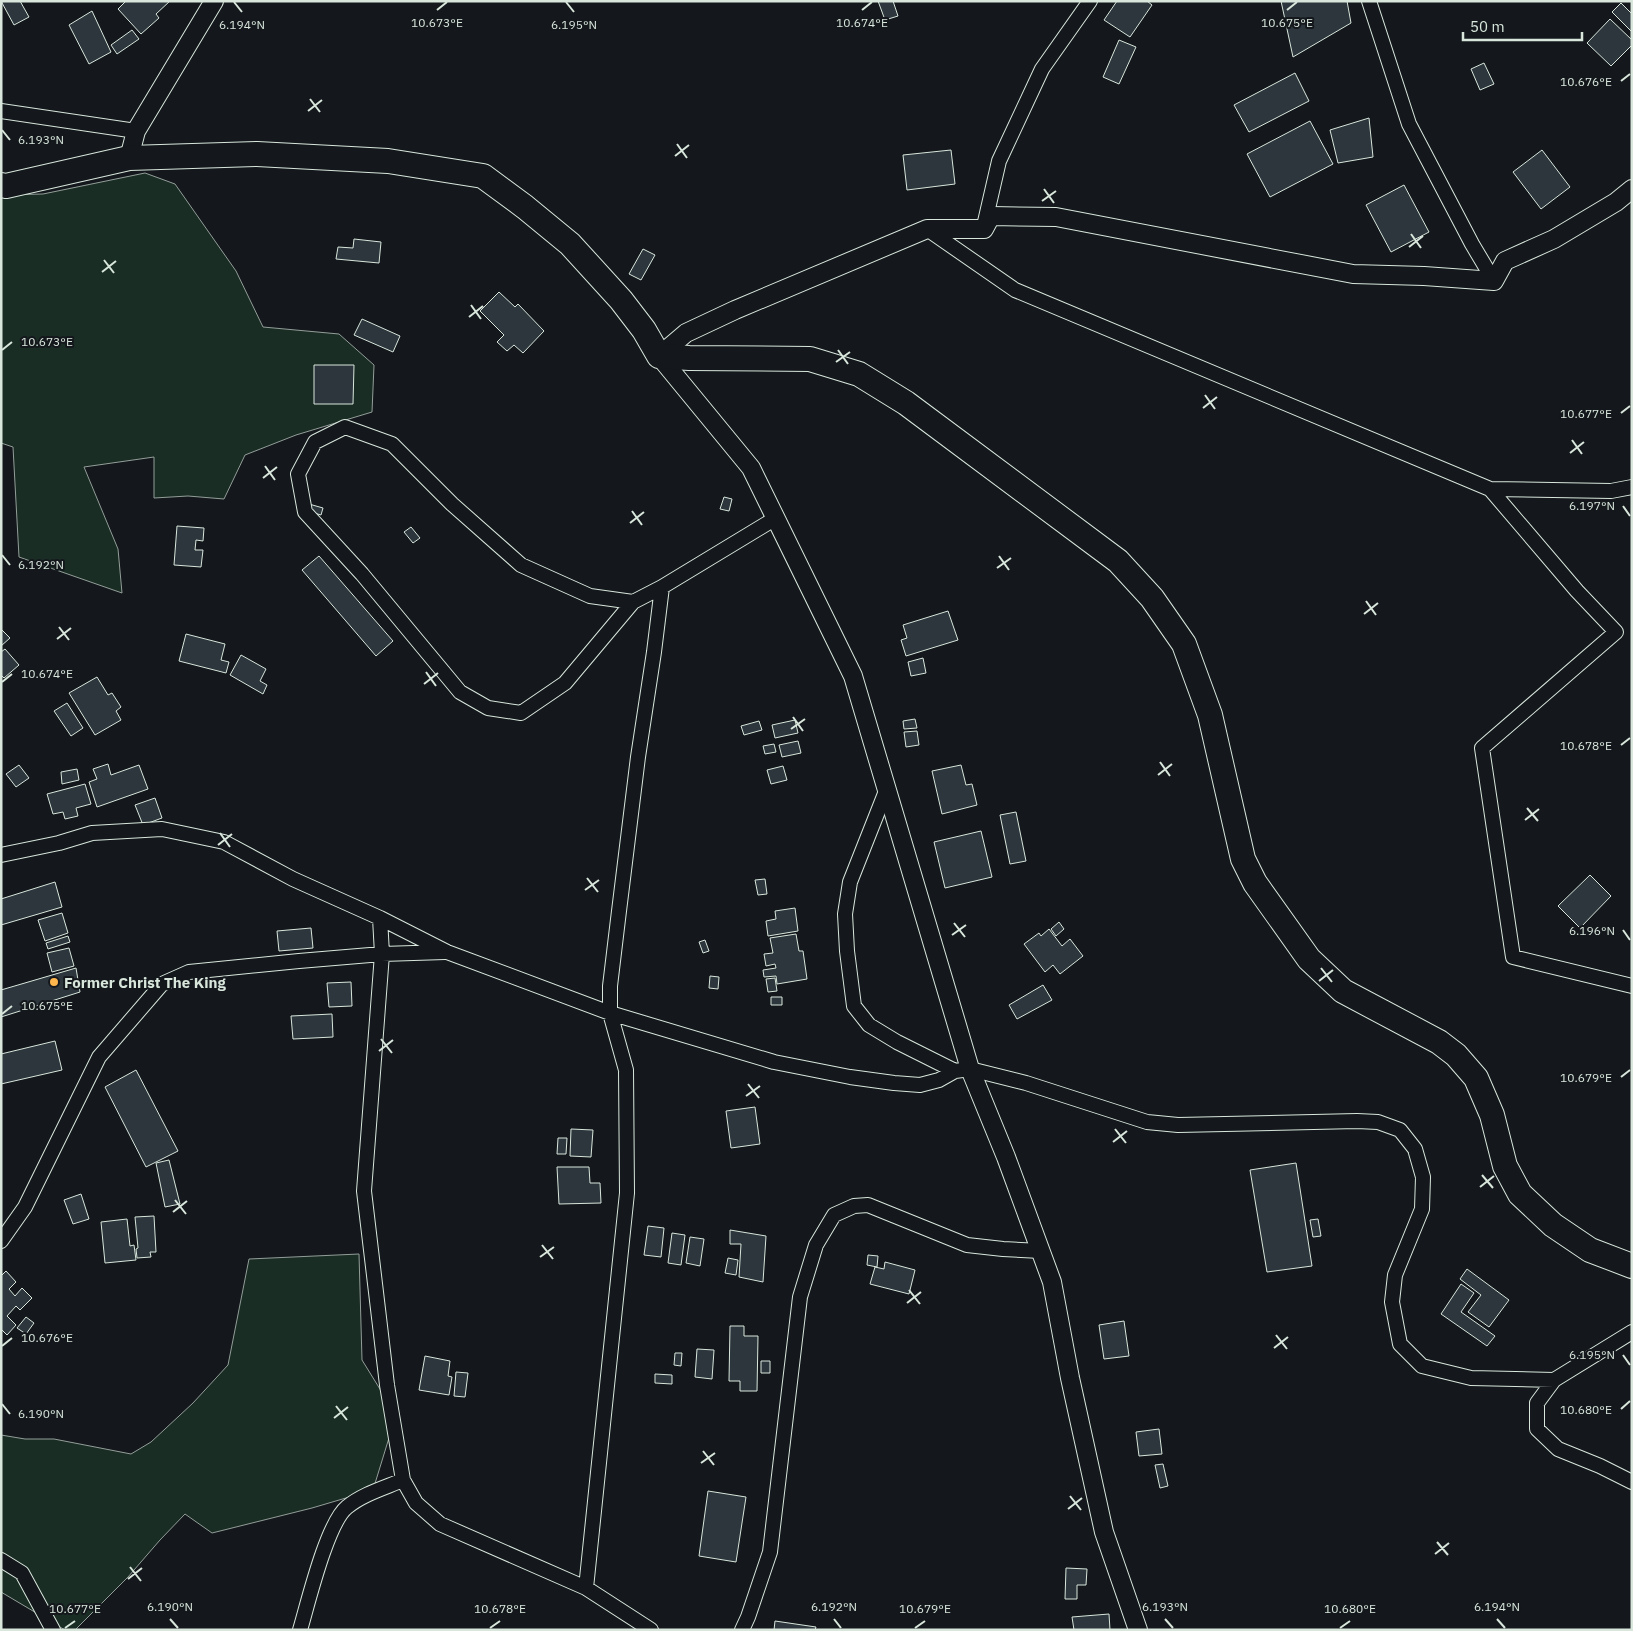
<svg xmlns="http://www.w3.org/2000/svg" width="1633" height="1631" viewBox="0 0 1633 1631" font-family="'IBM Plex Sans',sans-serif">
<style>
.green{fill:#1a2d24;stroke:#939e99}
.building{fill:#2c363c;stroke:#d8e6dc}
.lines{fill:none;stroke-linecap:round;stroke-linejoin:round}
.minor-casing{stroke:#d8e6dc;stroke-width:16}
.tertiary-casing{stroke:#d8e6dc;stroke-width:20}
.trunk-casing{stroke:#d8e6dc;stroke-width:26}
.minor{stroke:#14181c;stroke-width:14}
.tertiary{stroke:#14181c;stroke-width:18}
.trunk{stroke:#14181c;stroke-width:24}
.ticks{fill:none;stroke:#d8e6dc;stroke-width:2}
.poi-dot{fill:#ffb74d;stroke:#14181c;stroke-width:2}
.labels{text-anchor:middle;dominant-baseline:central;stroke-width:4;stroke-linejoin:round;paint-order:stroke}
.poi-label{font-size:15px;font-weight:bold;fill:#d8e6dc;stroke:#14181c;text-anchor:start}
.ticks-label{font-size:12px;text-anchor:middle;fill:#d8e6dc;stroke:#14181c;stroke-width:4;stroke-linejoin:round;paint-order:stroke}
</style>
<rect width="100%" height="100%" fill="#14181c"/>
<path class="green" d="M145,173L175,184L236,271L263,327L339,334L374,365L372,412L296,435L245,455L224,499L188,496L154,498V457L84,467L118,549L122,593L19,557L13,447L1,443V195L43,194Z
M359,1254L362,1360L396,1415L373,1490L312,1508L212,1533L185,1514L160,1540L128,1577L75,1630H65L1,1592V1435L25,1439H54L131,1454L151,1442L193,1403L228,1365L249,1259Z"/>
<path class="building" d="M1,1H20L29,17L14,25Z
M126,1H170L156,14L159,18L141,34L118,9Z
M878,1H893L898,16L885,20Z
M1117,1H1147L1152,5L1130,37L1104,20Z
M1281,1H1347L1351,23L1293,57Z
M1621,3L1632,14V32L1612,12Z
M92,11L111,52L89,64L69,25Z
M1610,19L1632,40V45L1611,66L1587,43Z
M132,30L139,39L117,54L111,45Z
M1119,40L1136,47L1119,84L1103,77Z
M1484,63L1494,84L1480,90L1471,69Z
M1295,73L1309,101L1249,132L1234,105Z
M1369,118L1373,157L1338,163L1330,130Z
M1310,121L1333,164L1270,197L1247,154Z
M951,150L955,184L907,190L903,155Z
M1542,150L1570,187L1541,209L1513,172Z
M1404,185L1429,232L1391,252L1366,205Z
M354,239L381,242L379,263L336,259L338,247L353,248Z
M643,249L655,255L641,280L629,274Z
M499,292L515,307L518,304L544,331L523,353L514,345L507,351L497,342L504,335L480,311Z
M362,319L400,336L393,352L354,335Z
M314,365H354L353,404H314Z
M724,497L732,499L729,511L720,509Z
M309,504L323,508L321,515L307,511Z
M177,526L204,528L203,541L196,540L195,550H203L201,567L174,565Z
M411,527L420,538L413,543L404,532Z
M319,556L393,641L376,656L302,570Z
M948,611L958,640L906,656L901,640L907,638L903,625Z
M1,629L10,638L1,646Z
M186,634L225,644L221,660L229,662L226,673L179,661Z
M5,649L19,665L4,678L1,675V652Z
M241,655L266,669L260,681L267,685L263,694L230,675Z
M923,658L926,673L911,676L908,662Z
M97,677L108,695L112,693L121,707L116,711L121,720L95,735L69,693Z
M67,703L83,728L71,736L54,711Z
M915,719L917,728L904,729L903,721Z
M795,720L798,733L775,738L772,725Z
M759,721L762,730L744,735L741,726Z
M917,731L919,745L906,747L904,732Z
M798,741L801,753L782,757L779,745Z
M774,744L776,752L765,754L763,746Z
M108,764L111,775L139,765L148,789L97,807L89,782L97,779L93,769Z
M19,765L29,778L16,787L6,774Z
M961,765L966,785L972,784L977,805L942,814L932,771Z
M783,766L787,780L771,784L767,770Z
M77,769L79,780L62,784L61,772Z
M85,784L91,804L76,808L78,816L65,819L63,812L53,814L47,794Z
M155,798L162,818L143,825L135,805Z
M1016,812L1026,861L1010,864L1000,815Z
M981,831L992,877L945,888L934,842Z
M1590,875L1611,896L1580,928L1558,906Z
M765,879L767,894L758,895L755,880Z
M55,882L62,907L1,925V899Z
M795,908L798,931L768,936L766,921L776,919L775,911Z
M62,913L68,933L45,941L38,920Z
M1059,922L1064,929L1056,936L1051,929Z
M311,928L313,948L279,951L277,931Z
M1049,929L1062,946L1070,939L1083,956L1060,974L1053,965L1045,972L1024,944L1039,933L1041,936Z
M796,934L799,951H803L807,979L777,984L776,976L764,977L763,970L776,968L775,964L766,966L764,954L773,953L770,938Z
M68,936L70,942L48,949L46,943Z
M705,940L709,951L703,953L699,942Z
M69,948L74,966L52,972L47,953Z
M76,968L80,992L1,1017V990Z
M710,976L719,977L718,989L709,988Z
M775,978L777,991L768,992L766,979Z
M351,982L352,1006L329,1007L327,983Z
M1043,985L1052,1000L1017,1019L1009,1005Z
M771,997H782V1005H771Z
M332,1014L333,1037L293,1039L291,1016Z
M55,1041L62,1070L1,1084V1054Z
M136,1070L178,1151L146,1167L105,1087Z
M755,1107L760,1144L731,1148L726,1111Z
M571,1129L593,1130L591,1157L570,1156Z
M558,1138H567L566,1154H557Z
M169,1160L180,1204L165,1207L156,1163Z
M1296,1163L1312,1266L1267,1272L1250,1170Z
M557,1167H589L590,1183H600L601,1203L559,1204Z
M81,1194L89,1219L73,1224L64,1200Z
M154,1216L156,1252H150L151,1257L137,1258L136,1249L138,1248L135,1217Z
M127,1219L130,1246L134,1245L136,1260L105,1263L101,1222Z
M1318,1219L1321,1236L1313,1237L1310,1220Z
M648,1226L664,1228L661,1257L644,1255Z
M730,1230L766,1236L763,1282L739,1277L741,1244H730Z
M672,1233L685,1235L681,1265L668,1263Z
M690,1237L704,1239L700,1266L686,1263Z
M868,1255L878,1256L877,1267L867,1265Z
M728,1258L738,1260L736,1275L725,1273Z
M885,1262L915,1270L909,1294L870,1284L875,1267L884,1269Z
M1467,1269L1509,1300L1489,1327L1468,1312L1481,1295L1460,1279Z
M6,1271L16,1282L9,1289L15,1296L22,1288L32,1298L20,1310L16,1306L7,1316L16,1325L7,1335L1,1329V1276Z
M1461,1284L1474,1293L1461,1312L1495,1336L1487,1346L1441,1314Z
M26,1317L34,1323L26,1334L17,1328Z
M1124,1321L1129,1356L1104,1359L1099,1325Z
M730,1326H744V1336H758L757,1391H740V1381H729Z
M697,1349L714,1350L712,1379L695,1377Z
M675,1353H682L681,1366L674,1365Z
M425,1356L450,1361L448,1376L452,1377L449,1395L419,1390Z
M761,1361H770V1373H761Z
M456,1372L468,1373L465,1397L454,1396Z
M655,1374L672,1375V1384L655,1383Z
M1159,1429L1162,1454L1139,1456L1136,1432Z
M1163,1464L1168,1486L1160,1488L1155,1465Z
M708,1491L746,1497L736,1562L699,1556Z
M1066,1568L1087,1569L1086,1585H1077V1599H1065Z
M1109,1614L1110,1630H1074L1072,1617Z
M775,1621L816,1627L815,1630H774Z"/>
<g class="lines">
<defs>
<path id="minor" d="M1369,1L1409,124L1472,244L1494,281
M1,111L136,131
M984,226L999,161L1042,69L1090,1
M927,229L1015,290L1490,489L1577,591L1616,632L1482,748L1513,957L1632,986
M1490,489L1611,491L1632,487
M633,602L590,596L521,565L452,504L392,444L345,427L315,442L298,474L305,512L362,574L460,692L488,708L521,713L565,683L633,602L662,587
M886,791L850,882L845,914L847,951L854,1006L869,1025L897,1042L955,1071
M1,855L59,843L92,833L162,829L224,842L293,879L380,918L447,952L610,1013V986L619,911L638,757L654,652L662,587L776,518
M380,918L382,954L364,1191L387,1385L403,1480L416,1503L440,1524L586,1588L651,1630
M610,1013L774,1062L850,1077L894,1083L920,1085L939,1080L955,1071L970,1069L1026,1083L1147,1122L1178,1125L1357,1121L1378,1122L1400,1130L1415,1149L1423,1177L1422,1209L1395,1275L1392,1302L1400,1344L1422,1366L1471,1378L1554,1380
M1,1241L25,1207L99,1057L162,984L189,972L299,961L382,954L445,952
M1632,1332L1554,1380L1537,1403V1429L1558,1449L1600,1466L1632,1482
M1,1560L22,1573L53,1630
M586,1588L627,1193L626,1070L610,1013
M300,1630C308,1603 327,1523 347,1507C363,1494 384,1488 403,1480
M742,1630L748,1617L770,1552L800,1297L816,1245L834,1215L854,1206L868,1205L967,1245L1003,1249L1041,1251"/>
<path id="tertiary" d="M129,158L136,131L214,1
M1138,1630L1104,1532L1070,1378L1052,1282L1006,1157L970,1069L853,676L751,468L659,356L686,333L735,310L927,229H984L991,216L1056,217L1353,274L1424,276L1494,281L1505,261L1554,239L1616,202L1632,189"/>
<path id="trunk" d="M1,185L6,186L129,158L257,154L388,161L483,176L525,207L570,244L621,300L644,330L659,356L689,358L810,359L859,374L906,403L1118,561L1152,598L1184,644L1210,715L1243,859L1255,883L1309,959L1343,991L1439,1042L1456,1055L1476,1078L1492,1115L1505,1166L1520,1194L1553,1225L1590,1250L1632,1266"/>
</defs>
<use href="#minor" class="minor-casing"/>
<use href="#tertiary" class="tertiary-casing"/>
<use href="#trunk" class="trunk-casing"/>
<use href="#minor" class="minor"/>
<use href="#tertiary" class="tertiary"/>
<use href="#trunk" class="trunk"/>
</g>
<path class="ticks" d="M234,2L242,12M566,2L574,12M437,10L447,2M862,10L872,2M1287,10L1297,2M1621,81L1630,74M310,99L320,112M308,111L322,100M2,130L10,140M677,144L687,158M675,156L689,145M1044,189L1054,203M1042,201L1056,191M1411,234L1421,248M1409,247L1423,236M104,260L114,273M102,272L116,261M471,305L481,319M469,317L483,306M2,350L12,342M838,350L848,364M836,362L850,352M1205,395L1215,409M1203,408L1217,397M1621,413L1630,406M1572,440L1582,454M1570,453L1584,442M265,466L275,480M263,478L277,467M1623,506L1630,516M632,511L642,525M630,523L644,512M2,555L10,565M999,556L1009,570M997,568L1011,558M1366,601L1376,615M1364,614L1378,603M59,627L69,640M57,639L71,628M426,672L436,686M2,682L12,674M424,684L438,673M793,717L803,731M791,729L805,719M1621,745L1630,738M1160,762L1170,776M1158,775L1172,764M1527,808L1538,821M1525,820L1539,809M220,833L230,847M218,845L232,834M587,878L598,892M585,890L599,880M954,923L965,937M1623,930L1630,940M952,935L966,925M1321,968L1332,982M1319,981L1333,970M2,1014L12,1006M381,1039L392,1053M379,1051L393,1040M1621,1077L1630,1070M748,1084L759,1098M746,1096L760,1086M1115,1129L1126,1143M1113,1142L1127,1131M1482,1175L1493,1188M1480,1187L1494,1176M175,1200L186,1214M173,1212L187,1201M542,1245L553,1259M540,1257L554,1247M909,1290L920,1304M907,1303L921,1292M1276,1335L1287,1349M2,1346L12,1338M1274,1348L1288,1337M1623,1355L1630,1365M2,1404L10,1414M336,1406L347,1420M1621,1409L1630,1401M334,1418L348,1407M703,1451L714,1465M701,1463L715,1453M1070,1496L1081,1510M1068,1509L1082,1498M1437,1542L1448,1555M1435,1554L1449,1543M130,1567L141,1581M128,1579L142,1568M170,1619L178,1628M834,1619L841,1628M1165,1619L1173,1628M1497,1619L1505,1628M65,1628L75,1621M490,1628L500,1621M915,1628L925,1621M1340,1628L1350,1621"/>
<circle class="poi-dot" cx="54" cy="982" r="5"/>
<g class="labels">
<g class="poi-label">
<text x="64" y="982">Former Christ The King</text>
</g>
</g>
<g class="ticks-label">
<text x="437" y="27">10.673°E</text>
<text x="862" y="27">10.674°E</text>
<text x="1287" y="27">10.675°E</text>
<text x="242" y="29">6.194°N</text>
<text x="574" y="29">6.195°N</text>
<text x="1586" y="86">10.676°E</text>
<text x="41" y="144">6.193°N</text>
<text x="47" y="346">10.673°E</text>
<text x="1586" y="418">10.677°E</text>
<text x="1592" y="510">6.197°N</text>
<text x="41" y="569">6.192°N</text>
<text x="47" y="678">10.674°E</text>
<text x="1586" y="750">10.678°E</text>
<text x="1592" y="935">6.196°N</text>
<text x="47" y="1010">10.675°E</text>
<text x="1586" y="1082">10.679°E</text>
<text x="47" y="1342">10.676°E</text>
<text x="1592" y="1359">6.195°N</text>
<text x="1586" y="1414">10.680°E</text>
<text x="41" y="1418">6.190°N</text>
<text x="170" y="1611">6.190°N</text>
<text x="834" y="1611">6.192°N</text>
<text x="1165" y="1611">6.193°N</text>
<text x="1497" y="1611">6.194°N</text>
<text x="75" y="1613">10.677°E</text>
<text x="500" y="1613">10.678°E</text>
<text x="925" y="1613">10.679°E</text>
<text x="1350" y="1613">10.680°E</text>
</g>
<rect width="1633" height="1631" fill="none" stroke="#d8e6dc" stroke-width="5"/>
<path d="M1463 32v8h119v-8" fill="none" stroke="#d8e6dc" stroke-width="2.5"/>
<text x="1470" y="32" font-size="15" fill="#d8e6dc" stroke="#14181c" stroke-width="4" paint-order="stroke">50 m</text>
</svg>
